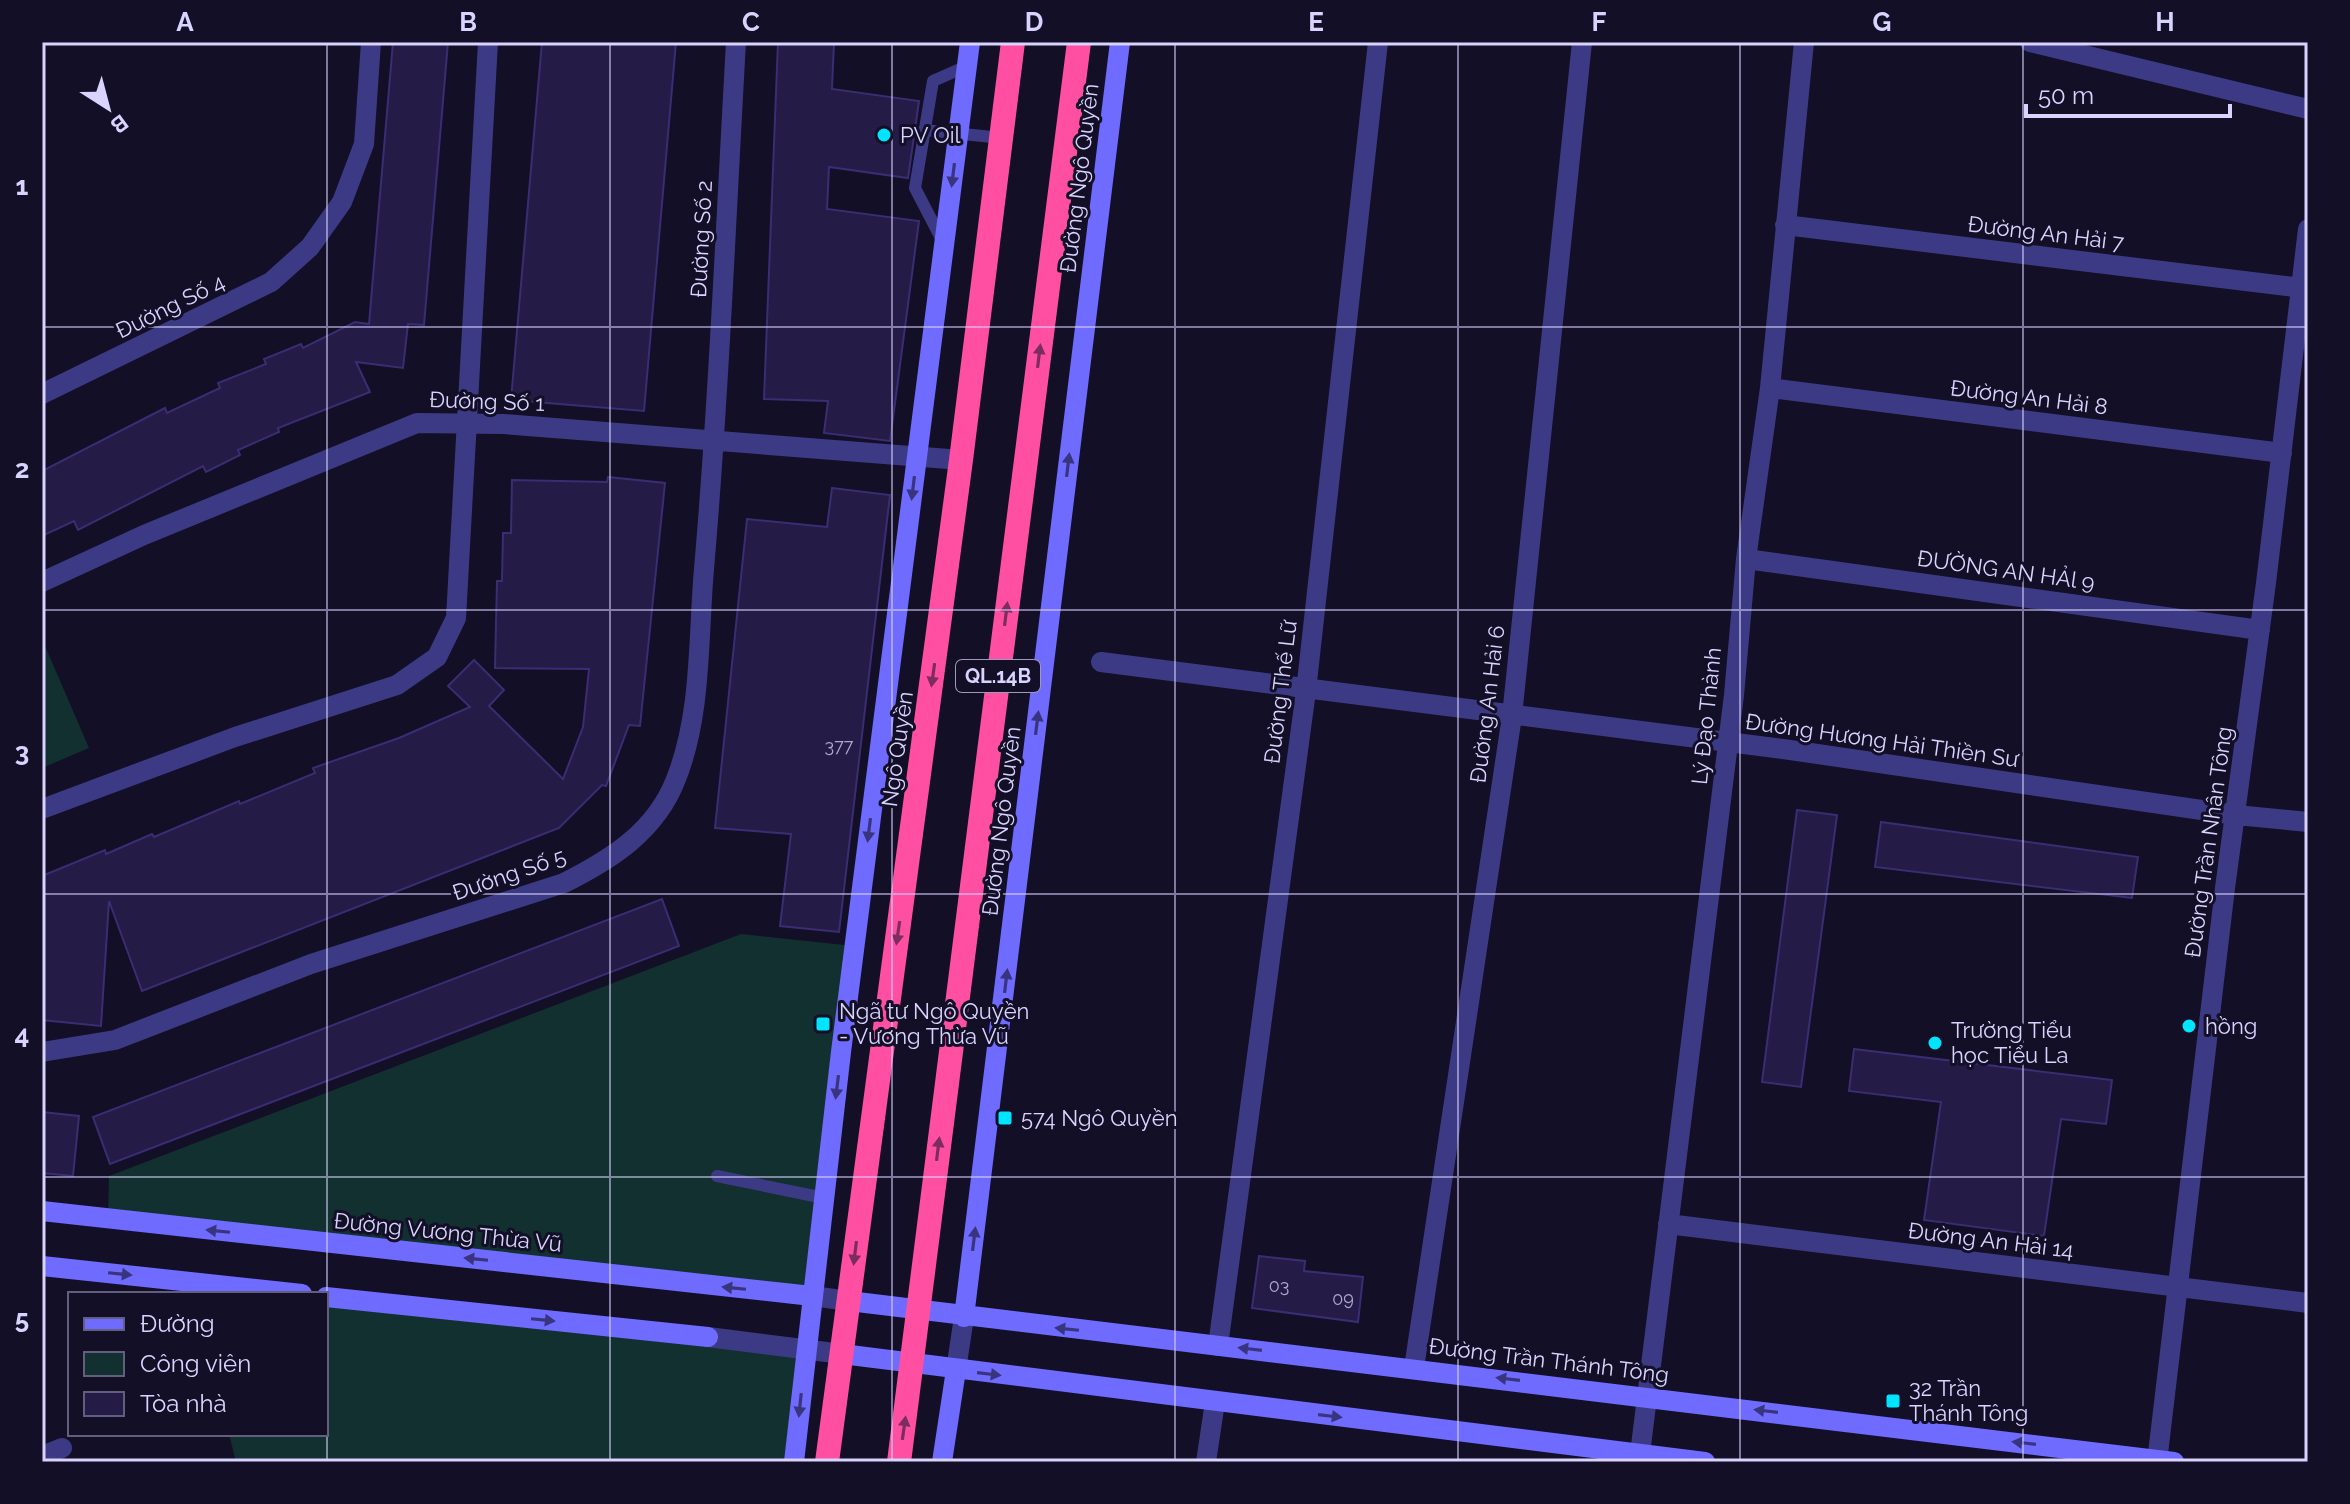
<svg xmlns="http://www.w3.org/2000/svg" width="2350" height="1504" viewBox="0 0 2350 1504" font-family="Raleway,sans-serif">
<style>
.green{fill:#12302f}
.building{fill:#241b47;stroke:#3b2d73;stroke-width:2}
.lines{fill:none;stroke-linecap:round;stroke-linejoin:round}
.lane{stroke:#3d3a85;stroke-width:12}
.street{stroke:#3d3a85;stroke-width:20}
.secondary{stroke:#6f6bff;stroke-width:20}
.highway{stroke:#ff4fa3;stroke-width:24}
.oneway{fill:#38347d}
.oneway2{fill:#7d2c5e}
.grid{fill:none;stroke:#d9d4ff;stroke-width:2;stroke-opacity:0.55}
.poi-dot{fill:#00e5ff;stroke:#130f26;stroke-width:3}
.labels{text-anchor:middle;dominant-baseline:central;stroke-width:6;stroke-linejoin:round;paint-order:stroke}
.number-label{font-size:18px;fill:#aca6d1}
.shield{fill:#130f26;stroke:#9e99be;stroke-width:2}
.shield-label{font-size:20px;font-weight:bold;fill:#d9d4ff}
.poi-label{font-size:22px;fill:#d9d4ff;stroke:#130f26;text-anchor:start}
.street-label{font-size:22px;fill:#d9d4ff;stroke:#130f26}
.neatline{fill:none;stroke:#d9d4ff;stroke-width:3}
.grid-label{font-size:26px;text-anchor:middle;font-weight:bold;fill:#d9d4ff}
</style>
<rect width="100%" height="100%" fill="#130f26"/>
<path class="green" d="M42,639L89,748L42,768Z
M741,934L854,946L812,1296L108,1219L109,1176Z
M326,1297L806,1348L792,1462H236L229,1434H326Z"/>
<path class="building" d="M393,42H448L424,325L408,324L403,368L356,362L370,392L278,428L279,432L238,450L240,455L206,472L203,466L78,530L74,521L42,536V471L165,408L167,413L220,388L218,383L266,364L264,359L301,344L303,348L355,322L369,324Z
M542,42H676L644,411L511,400Z
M778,42H834L832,89L919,101L908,178L829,167L827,209L919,221L890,441L824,433L828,401L764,399Z
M608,477L665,483L640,726L629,725L606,786L602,785L559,828L142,991L109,901L101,1026L42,1020V876L105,850L106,854L152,834L154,837L239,801L240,804L315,773L313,768L399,738L470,707L448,686L474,660L504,690L489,706L563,779L583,727L589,669L495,668L497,581H502L503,533H511L512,480L607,482Z
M832,488L890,495L839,932L780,926L791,834L715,828L747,519L827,527Z
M1797,810L1837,815L1801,1087L1762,1082Z
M1881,822L2138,857L2132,898L1875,867Z
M662,899L679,946L110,1164L93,1117Z
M1854,1049L2112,1080L2106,1124L2061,1119L2044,1236L1924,1220L1941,1102L1849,1091Z
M42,1112L79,1116L73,1176L42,1173Z
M1259,1256L1305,1261L1304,1271L1363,1277L1358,1322L1252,1308Z"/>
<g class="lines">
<path class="lane" d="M924,130L1002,138
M944,244L915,188L933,81L967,66
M717,1176L824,1198"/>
<path class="street" d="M2030,42L2308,109
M1785,225L2302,288
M1770,388L2282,453
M42,394L271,282L310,247L342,202L364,144L371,42
M1746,559L2260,630
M42,582L144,535L417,423L503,424L961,460
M1101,662L1783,749L2236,815L2308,822
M42,809L235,737L397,685L437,657L456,618L488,42
M42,1052L115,1040L311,964L564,883C612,859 656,831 676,779C702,714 698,637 704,569C719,394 726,218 736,42
M1668,1224L2308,1303
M812,1296L849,1301
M708,1337L842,1354
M1218,1346L1306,691L1378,42
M1414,1368L1512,716L1582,42
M956,1370L964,1317
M42,1456L62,1448
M1206,1462L1215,1402
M1639,1462L1734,695L1746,559L1770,388L1804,42
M2157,1462L2225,888L2266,583L2308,229"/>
<path class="secondary" d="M42,1211L812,1296
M42,1266L302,1294
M326,1297L708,1337
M849,1301L2174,1462
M964,1317L1120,42
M842,1354L1705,1462
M794,1462L841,1052L970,42
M942,1462L956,1370"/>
<path class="highway" d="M827,1462L961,460L1013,42
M899,1462L1079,42"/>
</g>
<defs><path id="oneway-solid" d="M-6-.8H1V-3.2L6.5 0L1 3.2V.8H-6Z" transform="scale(2)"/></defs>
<g class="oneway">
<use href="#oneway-solid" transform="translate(953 175) rotate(97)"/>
<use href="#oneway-solid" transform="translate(1068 465) rotate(-83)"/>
<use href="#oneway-solid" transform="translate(913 488) rotate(97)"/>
<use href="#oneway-solid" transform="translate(1037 723) rotate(-83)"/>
<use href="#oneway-solid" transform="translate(869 830) rotate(97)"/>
<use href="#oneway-solid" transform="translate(1006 981) rotate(-83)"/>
<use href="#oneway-solid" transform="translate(837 1087) rotate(97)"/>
<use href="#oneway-solid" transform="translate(218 1231) rotate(-174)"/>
<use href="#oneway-solid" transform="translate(974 1239) rotate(-83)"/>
<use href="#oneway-solid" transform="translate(476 1259) rotate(-174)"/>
<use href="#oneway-solid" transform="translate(120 1274) rotate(6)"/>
<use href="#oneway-solid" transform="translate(734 1288) rotate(-174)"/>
<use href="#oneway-solid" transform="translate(543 1320) rotate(6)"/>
<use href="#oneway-solid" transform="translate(1067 1329) rotate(-174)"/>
<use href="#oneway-solid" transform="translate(1250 1349) rotate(-173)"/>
<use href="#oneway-solid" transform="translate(989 1374) rotate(7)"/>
<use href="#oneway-solid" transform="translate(1508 1379) rotate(-173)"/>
<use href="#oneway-solid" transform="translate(800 1405) rotate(96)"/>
<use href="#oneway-solid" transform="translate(1766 1411) rotate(-173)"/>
<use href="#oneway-solid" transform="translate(1330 1416) rotate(7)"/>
<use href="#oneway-solid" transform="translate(2024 1443) rotate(-173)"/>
</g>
<g class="oneway2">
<use href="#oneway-solid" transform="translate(1039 356) rotate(-83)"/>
<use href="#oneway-solid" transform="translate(1006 614) rotate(-83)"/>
<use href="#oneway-solid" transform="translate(933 675) rotate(98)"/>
<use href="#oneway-solid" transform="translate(898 933) rotate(98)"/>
<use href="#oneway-solid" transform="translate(938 1149) rotate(-83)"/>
<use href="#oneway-solid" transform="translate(855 1253) rotate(97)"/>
<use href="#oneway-solid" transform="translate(904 1428) rotate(-82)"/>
</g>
<path class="grid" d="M327,42V1462M610,42V1462M892,42V1462M1175,42V1462M1458,42V1462M1740,42V1462M2023,42V1462M42,327H2308M42,610H2308M42,894H2308M42,1177H2308"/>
<g class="poi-dot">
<circle cx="884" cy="135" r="8"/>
<rect x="815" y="1016" width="16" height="16" rx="4"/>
<circle cx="2189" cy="1026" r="8"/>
<circle cx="1935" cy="1043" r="8"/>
<rect x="997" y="1110" width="16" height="16" rx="4"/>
<rect x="1885" y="1393" width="16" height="16" rx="4"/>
</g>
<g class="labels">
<g class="number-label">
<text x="839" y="745">377</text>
<text x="1279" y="1285">03</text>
<text x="1343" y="1298">09</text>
</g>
<rect class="shield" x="956" y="660" width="84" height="32" rx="6"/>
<g class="shield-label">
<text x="998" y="676">QL.14B</text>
</g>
<g class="poi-label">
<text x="900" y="135">PV Oil</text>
<text x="839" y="1011">Ngã tư Ngô Quyền<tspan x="839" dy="25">- Vương Thừa Vũ</tspan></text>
<text x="2205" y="1026">hồng</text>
<text x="1951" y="1030">Trường Tiểu<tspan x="1951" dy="25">học Tiểu La</tspan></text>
<text x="1021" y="1118">574 Ngô Quyền</text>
<text x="1909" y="1388">32 Trần<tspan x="1909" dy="25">Thánh Tông</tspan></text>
</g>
<g class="street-label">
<text transform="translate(1079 178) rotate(-83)">Đường Ngô Quyền</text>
<text transform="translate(2046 233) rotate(7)">Đường An Hải 7</text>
<text transform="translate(701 239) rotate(-87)">Đường Số 2</text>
<text transform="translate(170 306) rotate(-26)">Đường Số 4</text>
<text transform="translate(2029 397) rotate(7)">Đường An Hải 8</text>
<text transform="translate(487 401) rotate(2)">Đường Số 1</text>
<text transform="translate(2006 570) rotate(8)">ĐƯỜNG AN HẢl 9</text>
<text transform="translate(1280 692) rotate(-83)">Đường Thế Lữ</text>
<text transform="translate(1487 704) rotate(-83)">Đường An Hải 6</text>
<text transform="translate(1706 716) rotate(-84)">Lý Đạo Thành</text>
<text transform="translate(1882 740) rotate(8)">Đường Hương Hải Thiền Sư</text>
<text transform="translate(897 749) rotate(-82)">Ngô Quyền</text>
<text transform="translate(1001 821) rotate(-83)">Đường Ngô Quyền</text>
<text transform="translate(2208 842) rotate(-82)">Đường Trần Nhân Tông</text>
<text transform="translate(509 874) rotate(-19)">Đường Số 5</text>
<text transform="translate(448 1232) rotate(6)">Đường Vương Thừa Vũ</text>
<text transform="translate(1991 1240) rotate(7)">Đường An Hải 14</text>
<text transform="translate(1549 1360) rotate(7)">Đường Trần Thánh Tông</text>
</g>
</g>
<rect width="2350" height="1504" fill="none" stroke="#130f26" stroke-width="88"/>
<rect x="68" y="1292" width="260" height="144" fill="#130f26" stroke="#625e7d" stroke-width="2"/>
<rect x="84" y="1318" width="40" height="12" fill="#6f6bff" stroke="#625e7d" stroke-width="2"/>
<text x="140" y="1332" font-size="24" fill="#d9d4ff">Đường</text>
<rect x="84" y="1352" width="40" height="24" fill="#12302f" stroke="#625e7d" stroke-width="2"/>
<text x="140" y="1372" font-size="24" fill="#d9d4ff">Công viên</text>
<rect x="84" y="1392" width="40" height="24" fill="#241b47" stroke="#625e7d" stroke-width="2"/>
<text x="140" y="1412" font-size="24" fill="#d9d4ff">Tòa nhà</text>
<g transform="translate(108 108) rotate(144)" stroke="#130f26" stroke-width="6" paint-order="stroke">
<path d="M0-6L14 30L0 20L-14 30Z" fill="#d9d4ff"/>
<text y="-12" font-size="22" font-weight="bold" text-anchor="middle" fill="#d9d4ff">B</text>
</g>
<path d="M2026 104v12h204v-12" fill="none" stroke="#d9d4ff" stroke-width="4"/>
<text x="2038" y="104" font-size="24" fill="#d9d4ff" stroke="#130f26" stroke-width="6" paint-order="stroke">50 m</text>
<rect x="44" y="44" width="2262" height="1416" class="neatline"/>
<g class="grid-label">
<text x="185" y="31">A</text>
<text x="468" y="31">B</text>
<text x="751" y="31">C</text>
<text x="1034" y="31">D</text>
<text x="1316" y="31">E</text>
<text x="1599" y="31">F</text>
<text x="1882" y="31">G</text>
<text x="2165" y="31">H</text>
<text x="22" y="195">1</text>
<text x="22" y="478">2</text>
<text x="22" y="761">3</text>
<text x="22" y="1044">4</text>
<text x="22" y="1328">5</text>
</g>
</svg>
